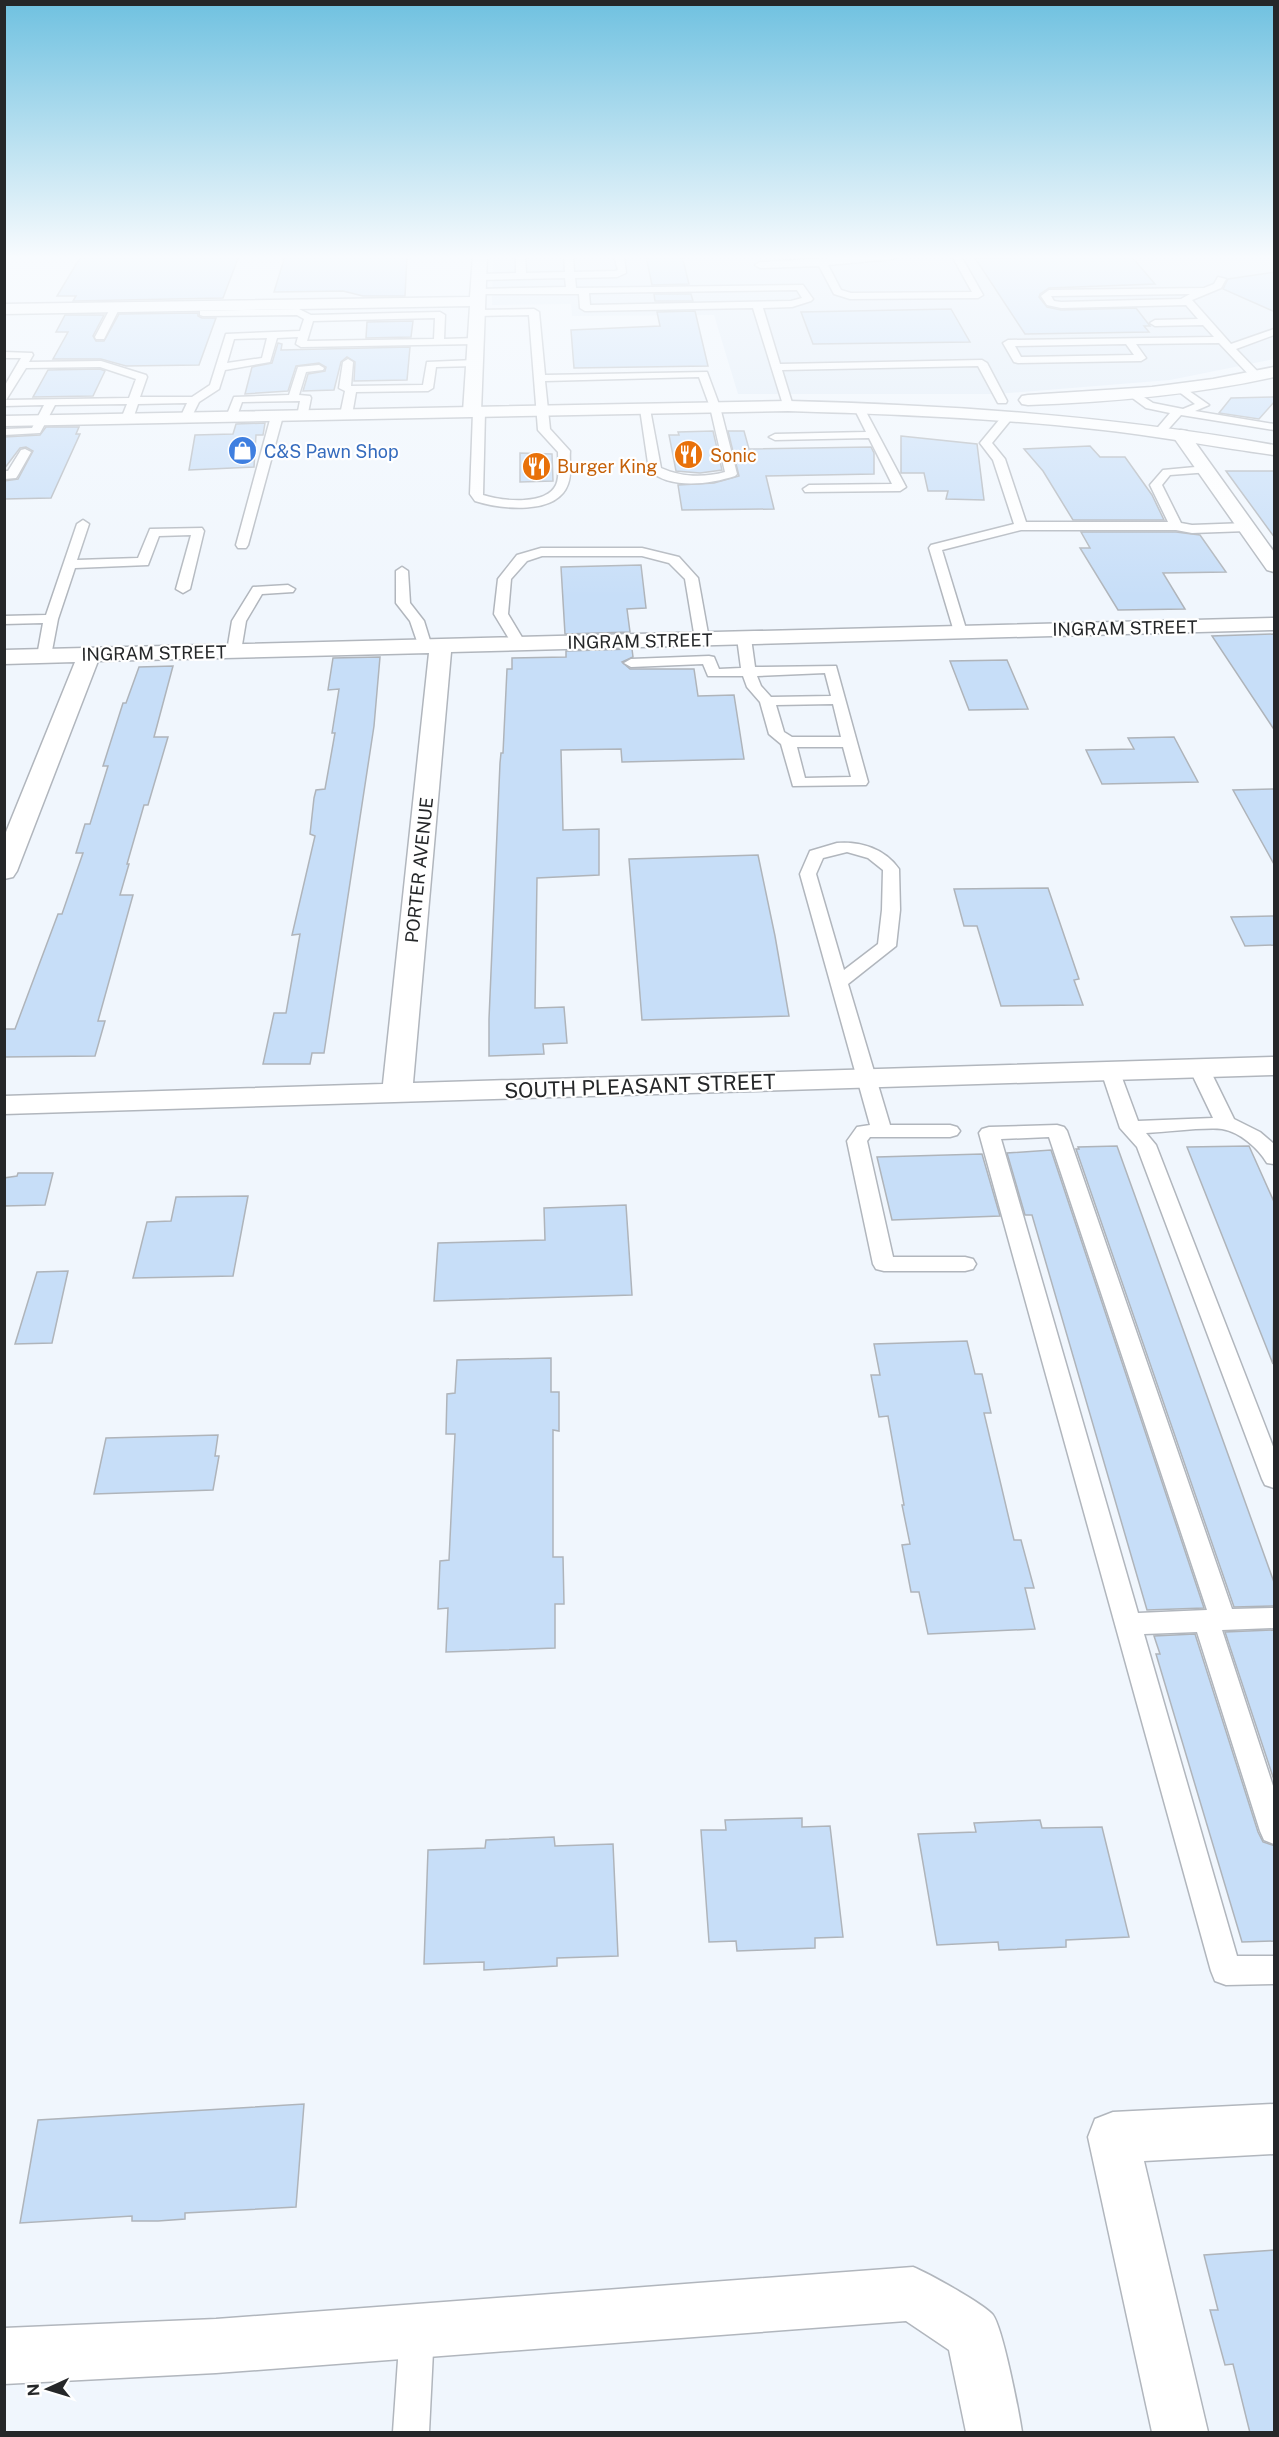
<svg xmlns="http://www.w3.org/2000/svg" width="1279" height="2437" viewBox="0 0 1279 2437" font-family="'Public Sans',sans-serif">
<style>
.built{fill:#e0ebf7}
.building{fill:#c7def8;stroke:#afb4ba;stroke-width:1.5}
.lines{fill:none;stroke-linecap:round;stroke-linejoin:round}
.service-casing{stroke:#b1b6bd;stroke-width:3}
.minor-casing{stroke:#b1b6bd;stroke-width:3}
.trunk-casing{stroke:#b1b6bd;stroke-width:3}
.service{fill:#fff;fill-rule:evenodd}
.minor{fill:#fff;fill-rule:evenodd}
.trunk{fill:#fff;fill-rule:evenodd}
.labels{text-anchor:middle;dominant-baseline:central;stroke-width:4.5;stroke-linejoin:round;paint-order:stroke}
.far-shop-label{font-size:18px;fill:#366cbe;stroke:#fff;text-anchor:start}
.far-food-label{font-size:18px;fill:#c56008;stroke:#fff;text-anchor:start}
.far-street-label{font-size:18px;fill:#252729;stroke:#fff}
.street-label{font-size:21px;fill:#252729;stroke:#fff}
</style>
<rect width="100%" height="100%" fill="#f0f6fd"/>
<path class="built" d="M493,256H1274V359L1170,380L996,394H738L714,315L572,316L571,304L492,305Z"/>
<path class="building" d="M81,256H239L223,298L73,301L76,296H57Z
M285,256H407L405,296H363L343,291L274,292Z
M646,256H682L689,284L652,285Z
M1131,256L1155,284L1049,288L1040,294L1039,297L1047,307L1061,310L1136,308L1150,326H1144L1149,332L1025,334L975,258Z
M1275,272V312L1223,289L1228,279Z
M654,294H691L693,301H655Z
M951,309L970,342L813,344L801,312Z
M695,311L708,366L574,368L571,330L660,326L657,312Z
M198,313V316L202,318H216L199,365L126,366L101,359H53L68,332H56L65,315H104L93,336L96,341H104L119,314Z
M413,321L411,337L366,338L367,322Z
M278,343L282,344L281,350L410,347L407,380L354,381L355,362L347,357L341,362L334,390L303,391L308,374L325,371L326,367L319,363L296,366L288,391L245,394L252,367L272,363Z
M100,369L105,371L93,396L33,397L48,370Z
M1275,397V401L1259,419L1219,413L1231,398Z
M265,423L263,435H256L254,467L189,470L195,435L233,434L236,424Z
M46,427H79L76,434H80L51,498L4,499V481L18,479L33,451L26,447L20,448L4,469V437L40,435Z
M713,431L722,470L700,473L676,471L669,435H679L678,432Z
M728,431H744L749,449L871,447L874,453V474L766,476L774,509L682,510L678,485L714,483L739,476Z
M901,436L977,444L984,500L946,499L948,491H928L924,473H901Z
M1090,446L1100,457H1125L1152,495L1164,520H1073L1043,471L1024,449Z
M520,453L552,454L553,481L520,482Z
M1226,471H1275V538Z
M1081,532H1176L1200,535L1226,572L1163,573L1185,609L1118,610L1080,548H1090Z
M641,565L646,608L627,609L630,632L565,634L561,567Z
M1275,634V731L1212,636Z
M632,649L633,657L622,662L630,669H694L698,696L734,695L744,759L622,762L621,749L561,750L563,830L599,829V875L537,878L535,1008L564,1007L567,1043L543,1044L544,1054L489,1056V1019L500,763L501,753H503L507,669H512V658L566,657V651Z
M380,657L374,726L324,1053H312L310,1064H263L274,1013H286L300,934L292,935L315,836L310,834L314,798L316,790L325,789L335,733H332L339,689L328,690L333,658Z
M1007,660L1028,709L969,710L950,661Z
M173,666L154,737H168L148,805H144L127,864H129L120,895H133L98,1021H105L95,1056L4,1057V1029H15L58,914H62L83,853H76L85,824H90L108,766H103L123,703H126L139,667Z
M1174,737L1198,782L1102,784L1086,750L1134,749L1128,738Z
M1275,789V866L1233,790Z
M758,855L775,936L789,1016L642,1020L629,859Z
M1048,888L1079,979L1074,980L1083,1005L1001,1006L977,926H964L954,889Z
M1275,916V945L1245,946L1231,917Z
M1117,1146L1275,1585V1606L1234,1607L1076,1149H1079L1078,1147Z
M1249,1146L1275,1204L1273,1364L1187,1147Z
M1051,1150L1204,1608L1147,1610L1032,1215H1025L1007,1153Z
M982,1154L1000,1216L892,1220L877,1157Z
M18,1173H53L45,1205L4,1206V1178L17,1176Z
M248,1196L233,1276L133,1278L147,1222L171,1221L176,1197Z
M626,1205L632,1295L434,1301L438,1243L545,1240L544,1208Z
M68,1271L52,1343L15,1344L37,1272Z
M967,1341L975,1374H982L991,1413H984L1014,1540H1021L1034,1588H1025L1035,1629L928,1634L919,1592H911L902,1545L910,1544L902,1505H904L888,1416L879,1417L871,1375H880L874,1344Z
M551,1358V1392H559V1431L553,1430V1557H563L564,1604H555V1648L446,1652L448,1608L438,1609L440,1561L449,1560L455,1434H446L447,1394L455,1393L457,1360Z
M218,1435L215,1456H219L213,1490L94,1494L106,1438Z
M1275,1630V1783L1225,1632Z
M1195,1634L1258,1832L1263,1842L1275,1846V1941L1242,1942L1156,1654H1160L1154,1636Z
M802,1818V1827L830,1826L843,1937L815,1938V1948L737,1951L736,1941L709,1942L701,1830H726L725,1820Z
M1040,1820L1042,1828L1102,1827L1129,1937L1066,1940V1947L999,1950L998,1942L937,1945L918,1834L976,1832L974,1823Z
M554,1837L555,1846L613,1844L618,1956L557,1958V1966L484,1970V1962L424,1964L428,1850L485,1848L486,1840Z
M304,2104L296,2207L185,2213V2219L158,2221H132V2216L20,2223L38,2120Z
M1275,2250V2433H1250L1233,2364L1225,2365L1210,2310H1218L1204,2255Z"/>
<g class="lines">
<defs>
<path id="service" d="M516,256H525L526,273L565,272L564,256H573L574,272L615,271L618,270L614,256H624L626,273L617,277L575,278L576,288L803,285L813,299L811,301L792,307L763,308L780,364L982,360L987,363L1007,401L1006,403H998L978,366L782,370L793,406L788,409L784,408L753,308L585,311L580,308L579,294H475V290L478,289L566,287L565,278L479,280L474,277L479,274L516,273ZM797,290L802,298L791,301L590,305L589,293Z
M866,256H898L893,259L828,265L841,290L851,293L972,292L952,256H961L983,295L978,298L850,299L834,294L819,266L760,268L755,265L760,262Z
M1218,277L1226,279L1221,288L1192,300L1231,344L1274,329V335L1236,349L1260,374V378H1252L1219,343L1136,344L1146,358L1141,361L1018,363L1014,362L1003,343L1008,340L1214,337L1203,325L1155,326L1150,323L1155,320L1198,319L1186,305L1061,308L1047,305L1041,296L1049,290L1204,288L1214,284ZM1190,294L1181,299L1061,302L1054,301L1051,296ZM1126,344L1134,355L1021,357L1015,346Z
M112,305L120,307L104,339H96L95,337Z
M299,309L311,315L440,312L445,315L444,339L476,338L481,341L476,344L301,347L296,344L298,337L277,338L270,362L225,370L219,389L199,402L190,420L186,421L180,418L187,403L138,404L133,419L127,422L121,419L127,404L55,405L40,433L4,435V429L32,428L44,405L4,406V387L21,358H4V352L32,353L33,355L29,362L101,361L146,375L147,377L140,397H192L210,385L226,334L300,331L304,319L297,315L203,316L200,315V311ZM435,318L434,339L307,341L313,321ZM267,338L262,358L227,363L234,339ZM100,367L136,379L129,398L6,400L26,368Z
M534,309L539,312L545,375L707,372L720,407L737,474L735,476C710,484 670,490 649,470L640,409L645,406L650,409L661,468C681,477 703,478 725,472L710,407L699,377L545,381L550,429L570,451C569,461 572,474 568,484C557,516 500,509 475,501L470,494L473,412L479,409L485,412L483,495C501,501 546,506 556,485C560,476 558,462 558,452L538,430L529,315L477,316L472,313L477,310Z
M348,359L353,362L351,386L423,385L427,362L475,360L480,363L475,366L436,367L433,388L428,391L356,392L352,415L346,418L340,415L345,391L339,388L343,362Z
M319,365L324,368L323,370L306,372L299,395L310,396L311,398L307,418H299L297,416L300,401L242,402L236,419L232,420L226,417L234,397L289,395L298,367Z
M1182,386L1209,405L1195,411L1274,424V430L1181,415L1163,435H1155L1153,433L1170,413L1146,408L1127,394L1128,392H1136L1153,403L1183,409L1195,404L1178,391V387Z
M859,405L864,408L906,487L900,491L805,492L803,489L809,485L892,484L869,438L775,440L769,437L775,434L866,432L854,408Z
M277,413L283,416L248,545L246,548H238L236,545L271,416Z
M1008,413L1014,416L992,443L1005,459L1026,522H1168L1150,485L1163,470L1206,466L1210,468V472L1170,475L1162,485L1181,523L1192,525L1247,523L1253,527L1247,531L1192,533L1176,530H1021L942,550L967,632L960,636L955,635L929,548L931,545L1014,524L993,460L980,443L1004,414Z
M25,449L31,452L18,475L16,478L4,479V471H8L21,450Z
M83,520L89,524L77,560L138,558L150,529L202,528L204,531L190,589L183,593L176,589L191,535L159,536L148,565L75,568L58,619L51,656L49,659H39L37,656L43,623L4,624V616L46,615L77,524Z
M541,548H642L679,557L698,578L709,639L702,643L695,639L685,579L669,563L642,556H542L527,561L511,579L508,614L526,644L524,647H514L494,614L498,579L517,555Z
M402,567L408,571L410,603L424,621L432,647L430,650H420L410,621L396,603V571Z
M288,585L295,589L293,592L262,594L246,621L241,651L234,655L229,654L227,651L232,621L253,587Z
M744,634L751,638L755,667L836,666L868,782L866,785L793,786L781,744L769,734L760,702L747,687L743,676H708L703,664L631,667L624,663L631,659L709,656L714,657L719,669L741,668L737,638ZM825,673L831,696L771,697L761,686L757,676ZM833,704L841,737H792L784,732L776,705ZM797,747H843L851,777L805,778Z
M837,843C861,841 885,849 899,869L900,910L896,946L848,984L890,1125H950L957,1127L960,1131L957,1135L950,1137H870L867,1141L893,1257H965L973,1259L976,1264L973,1269L965,1271H884L876,1269L873,1264L847,1141L857,1127L870,1125L800,874L810,851ZM847,852L868,858L883,870L882,910L878,944L844,970L816,874L823,858Z
M1199,1062L1206,1064L1209,1068L1234,1119L1260,1132L1274,1144V1164L1267,1163C1258,1148 1240,1132 1222,1129C1204,1127 1167,1132 1146,1133L1156,1145L1274,1449V1488L1265,1485L1262,1479L1137,1147L1120,1128L1101,1071L1104,1067H1118L1138,1121L1213,1118L1189,1068L1192,1064Z
M1057,1125L1064,1127L1067,1131L1232,1609L1274,1608V1628L1222,1630L1274,1789V1844L1264,1840L1260,1831L1197,1632L1144,1634L1237,1956H1274V1984L1226,1985L1215,1981L1211,1971L979,1133L982,1129L989,1127ZM1049,1137L1207,1610L1138,1613L1001,1139Z
M417,2314L429,2319L434,2331L429,2432H393L400,2331L405,2319Z"/>
<path id="minor" d="M473,256H487L481,412L478,416H466L463,412L470,306L4,314V304L470,297Z
M1181,430L1187,431L1274,552V572L1267,570L1172,435L1175,431Z
M1274,618V630L451,652L413,1083L1274,1057V1075L4,1114V1096L383,1084L429,653L98,661L17,871L13,877L4,879V837L75,662L4,664V650Z
M1274,2104V2154L1144,2161L1208,2432H1152L1088,2137L1095,2119L1113,2112Z
M913,2267C928,2273 984,2304 993,2315C1003,2329 1019,2412 1022,2432H966L949,2350L906,2321L216,2373L4,2384V2328L216,2319Z"/>
<path id="trunk" d="M1274,367V377C1193,395 1111,402 1028,405L1022,404L1019,400L1022,396L1028,395L1152,387L1213,379Z
M788,401C951,405 1113,416 1274,445V455C1214,447 1154,435 1094,429C992,418 890,414 788,411L4,426V416Z"/>
</defs>
<use href="#service" class="service-casing"/>
<use href="#minor" class="minor-casing"/>
<use href="#trunk" class="trunk-casing"/>
<use href="#service" class="service"/>
<use href="#minor" class="minor"/>
<use href="#trunk" class="trunk"/>
</g>
<linearGradient id="sky" x2="0" y2="1"><stop stop-color="#6fc1e0"/><stop offset="0.43" stop-color="#f8fbfe"/><stop offset="1" stop-color="#f8fbfe" stop-opacity="0"/></linearGradient>
<rect width="1279" height="597" fill="url(#sky)"/>
<defs>
<symbol id="shop-disc" viewBox="-11 -11 22 22"><circle r="9.5" fill="#3f7fe0" stroke="#fff"/><path d="M-5-2.5h2.3a2.7 3.5 0 0 1 5.4 0H5L5.5 6h-11ZM-1.5-2.5h3a1.5 2.3 0 0 0-3 0Z" fill="#fff"/></symbol>
<symbol id="restaurant-disc" viewBox="-11 -11 22 22"><circle r="9.5" fill="#e8710a" stroke="#fff"/><path d="M-5-6h1v4h1v-4h1v4h1v-4h1v5L-1.5 .5V6h-2V.5L-5-1ZM5-6V6H3V1.5H1.5Q1.5-4 5-6Z" fill="#fff"/></symbol>
</defs>
<g fill-rule="evenodd">
<use href="#shop-disc" x="226" y="434" width="33" height="33"/>
<use href="#restaurant-disc" x="672" y="438" width="33" height="33"/>
<use href="#restaurant-disc" x="520" y="450" width="33" height="33"/>
</g>
<g class="labels">
<g class="far-shop-label">
<text x="264" y="451">C&amp;S Pawn Shop</text>
</g>
<g class="far-food-label">
<text x="710" y="455">Sonic</text>
<text x="557" y="466">Burger King</text>
</g>
<g class="far-street-label">
<text transform="translate(1125 628) rotate(-1)">INGRAM STREET</text>
<text transform="translate(640 641) rotate(-1)">INGRAM STREET</text>
<text transform="translate(154 653) rotate(-1)">INGRAM STREET</text>
<text transform="translate(419 870) rotate(-84)">PORTER AVENUE</text>
</g>
<g class="street-label">
<text transform="translate(640 1086) rotate(-2)">SOUTH PLEASANT STREET</text>
</g>
</g>
<rect width="1279" height="2437" fill="none" stroke="#252729" stroke-width="12"/>
<g transform="translate(48 2389) rotate(266)" stroke="#ffffff" stroke-width="4.5" paint-order="stroke">
<path d="M0-4.5L10 22L0 15L-10 22Z" fill="#252729"/>
<text y="-9" font-size="16" font-weight="bold" text-anchor="middle" fill="#252729">N</text>
</g>
</svg>
